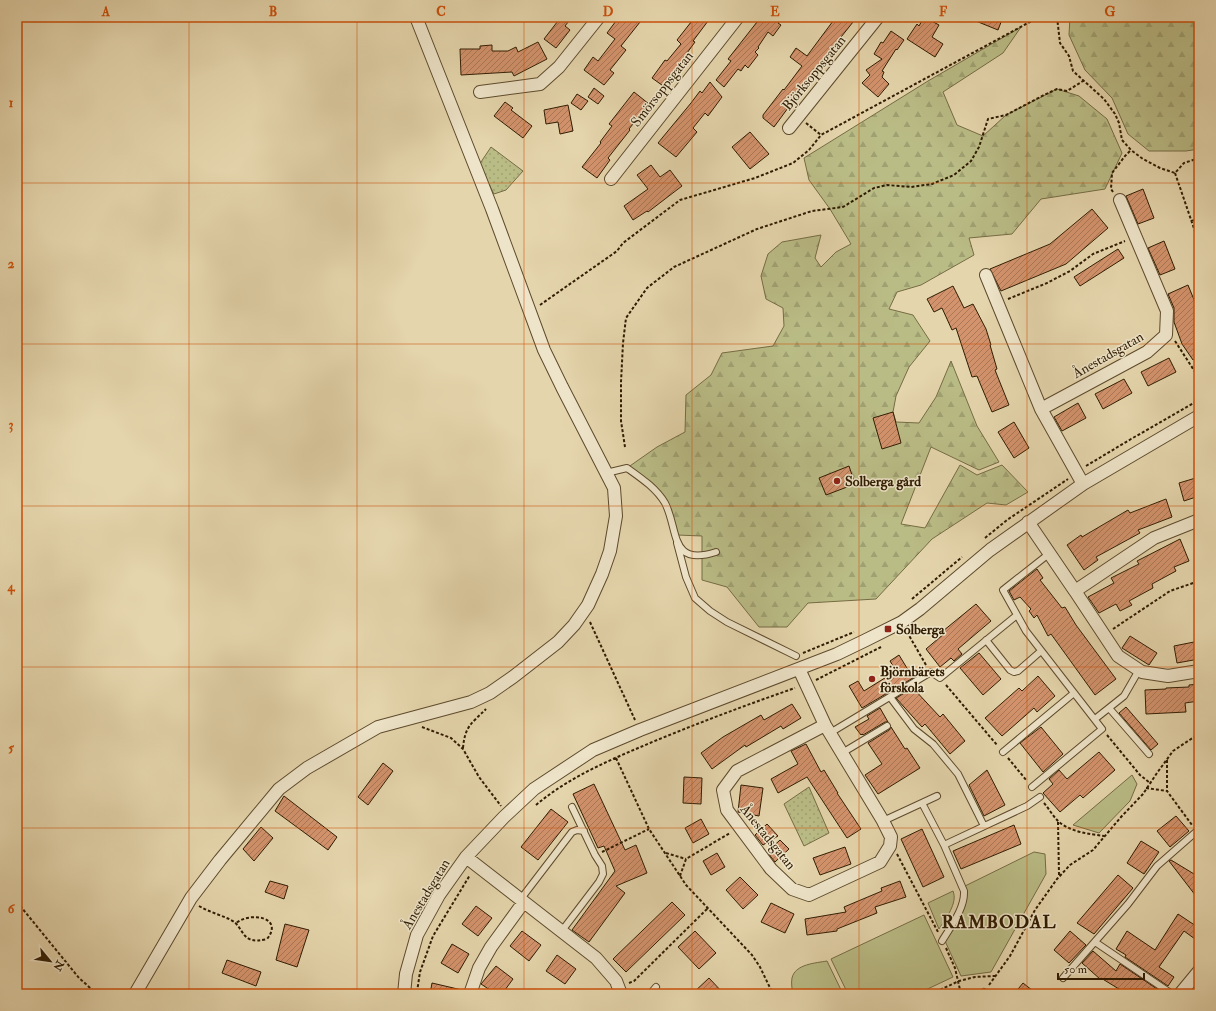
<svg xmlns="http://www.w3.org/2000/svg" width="1216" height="1011" viewBox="0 0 1216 1011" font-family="'IM FELL Double Pica',serif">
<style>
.grass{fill:#babc86;stroke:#756c44}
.forest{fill:url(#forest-firs);stroke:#756c44}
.park{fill:url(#park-dots);stroke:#756c44}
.building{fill:url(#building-hatch);stroke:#301c02}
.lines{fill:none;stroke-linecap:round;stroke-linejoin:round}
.service-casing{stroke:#5d4a2c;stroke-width:8}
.minor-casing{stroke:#5d4a2c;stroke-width:14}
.path{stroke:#301c02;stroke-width:2;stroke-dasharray:3 2;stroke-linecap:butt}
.service{stroke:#eee4c9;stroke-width:6}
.minor{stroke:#eee4c9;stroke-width:12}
.grid{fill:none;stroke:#cc500a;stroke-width:1;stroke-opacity:0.55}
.poi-dot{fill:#8f2418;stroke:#eee4c9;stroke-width:1.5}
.labels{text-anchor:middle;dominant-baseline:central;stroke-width:3;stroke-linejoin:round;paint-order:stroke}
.street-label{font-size:14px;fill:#301c02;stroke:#eee4c9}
.poi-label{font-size:14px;font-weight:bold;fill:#301c02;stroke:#eee4c9;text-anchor:start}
.district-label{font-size:18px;font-weight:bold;letter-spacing:1px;fill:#301c02;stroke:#eee4c9}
.neatline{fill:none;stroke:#cc500a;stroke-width:1.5}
.grid-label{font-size:13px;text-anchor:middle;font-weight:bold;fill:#cc500a}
</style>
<defs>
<pattern id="forest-firs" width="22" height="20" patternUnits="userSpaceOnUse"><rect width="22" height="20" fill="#babc86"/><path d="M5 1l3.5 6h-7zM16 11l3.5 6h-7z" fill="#a0a172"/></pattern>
<pattern id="park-dots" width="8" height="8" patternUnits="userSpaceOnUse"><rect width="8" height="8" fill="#babc86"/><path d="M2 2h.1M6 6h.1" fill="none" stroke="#a0a172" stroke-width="1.8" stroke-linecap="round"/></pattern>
<pattern id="building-hatch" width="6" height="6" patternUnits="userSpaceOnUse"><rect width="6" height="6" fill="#d3936c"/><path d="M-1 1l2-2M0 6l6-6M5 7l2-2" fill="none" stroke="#ac7757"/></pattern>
</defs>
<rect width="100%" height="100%" fill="#e5d5ac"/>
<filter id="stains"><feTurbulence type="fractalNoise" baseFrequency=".005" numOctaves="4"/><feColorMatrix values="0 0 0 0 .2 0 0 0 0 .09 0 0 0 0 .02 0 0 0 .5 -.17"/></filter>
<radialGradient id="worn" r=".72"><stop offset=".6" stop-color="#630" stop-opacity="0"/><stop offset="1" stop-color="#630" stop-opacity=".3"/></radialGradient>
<path class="grass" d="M1132,775L1137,784L1130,801L1099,833L1073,825Z
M1034,852L1045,854L1046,874L991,972L961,976L945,941L965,906L966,897L965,886Z
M953,891C958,903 946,918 939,929L928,903Z
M924,915L953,977L917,994H848L831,959Z
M827,961L843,994H793C792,989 791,983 792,978C795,964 816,963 827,961Z"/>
<path class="forest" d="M1070,17H1199V149L1186,151H1149L1128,134L1112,98L1085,70L1069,35Z
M1021,27L1003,53L943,92L957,125L983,136L1006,115L1057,89L1079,96L1107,119L1122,153L1105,189L1041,199L1012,234L969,238L974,255L921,285L897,292L889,309L913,315L930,341L909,367L896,396L893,412L896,422L919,423L936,397L951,361L977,426L999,462L979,470L931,447L901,524L925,528L960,465L977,475L1002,465L1028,492L1006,505L987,503L932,539L876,599L808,603L787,627H759L727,587L702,580V536L677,535L662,495L627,468L657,447L685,432L686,395L711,375L722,353L773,346L784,326L783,308L766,299L761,276L768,254L782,242L821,235L815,258L821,267L836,252L851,244L830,209L809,180L804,158L928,81Z"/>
<path class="park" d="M491,147L523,171L506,190L494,194L479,165Z
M809,787L829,833L804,846L784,804Z"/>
<path class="building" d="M561,17H572L565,26L570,30L556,48L544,39Z
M619,17H644L621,46L626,50L610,70L614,73L604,85L584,70L593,57L598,61L615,39L607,33Z
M695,17H711L693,41L695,42L687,53L690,54L678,69L679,70L666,88L652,78L665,60L667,61L681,44L677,40Z
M750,17H782L778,23L781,25L773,36L768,32L758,47L759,48L755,52L758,55L748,68L745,65L741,71L738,69L724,87L716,80L731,61L728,59L757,22Z
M836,17H857L826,56L827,57L814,75L813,74L774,127L763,118V115L783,89L784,90L802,66L790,57L796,48L807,56Z
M924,17L939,25L932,37L943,44L935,57L907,39L917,24L919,26Z
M966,17H1003L998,30Z
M891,31L904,40L897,50L896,49L882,71L884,72L882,77L889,84L878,97L862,83L870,75L866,70L882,59L874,54L881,42L883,43Z
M538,42L547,59L514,76L512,72L461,75L460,49H480V46L492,45V51H508L516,47L518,52Z
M710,82L722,97L708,116L705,113L693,128L697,132L676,157L658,143L691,103L700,91L702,93Z
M594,88L604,96L598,104L588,97Z
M634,92L649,104L629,129L630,130L608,158L610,160L597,178L582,167L601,143L600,142L612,126L609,124Z
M577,94L588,101L581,110L571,103Z
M505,102L513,108L511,110L532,126L523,138L494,116Z
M568,105L573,131L560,134L558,122L546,124L544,110Z
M750,132L769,154L750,169L732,147Z
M651,165L660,177L670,170L682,186L648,212L647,211L633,220L624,206L648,189L637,175Z
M1143,189L1154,218L1138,224L1126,196Z
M1092,209L1108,228L1066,264L1001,291L990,269L1050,244Z
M1164,241L1175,269L1160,275L1148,248Z
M1118,249L1124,258L1080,286L1074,277Z
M1188,285L1199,312V356L1193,360L1182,344L1174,322V308L1168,294Z
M953,286L964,308L973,304L986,329L991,345H990L997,369L995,370L1009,405L992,412L977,376L972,377L956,328L952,330L942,308L934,312L927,299Z
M1169,358L1176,372L1148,386L1141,372Z
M1124,379L1132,393L1103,409L1095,394Z
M1078,403L1086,418L1062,431L1054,417Z
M893,412L901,443L882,449L873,418Z
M1014,422L1029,448L1014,458L998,432Z
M849,466L855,484L826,495L819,478Z
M1199,477V496L1184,501L1179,483Z
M1166,499L1172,517L1138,530L1140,533L1096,557L1098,560L1084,570L1067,545L1081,535L1082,537L1128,510L1130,513Z
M1180,539L1189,561L1174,567L1176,571L1152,584L1153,588L1129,601L1132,605L1120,611L1116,604L1099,613L1088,597L1114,583L1111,578L1139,564L1137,561Z
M1037,569L1043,578L1040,580L1062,608L1065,607L1076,625L1116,679L1095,695L1051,634L1048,636L1037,615L1034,618L1029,611L1031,609L1020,597L1014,600L1009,591Z
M976,604L991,621L958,649L962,654L954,661L951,658L940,667L926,649L945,633L943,631Z
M1130,636L1157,653L1149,665L1122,648Z
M1199,641V659L1177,663L1174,646Z
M979,653L1001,679L983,695L960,668Z
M899,655L913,678L862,708L849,686L858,681L864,691L896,671L890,661Z
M1038,676L1055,696L1037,712L1034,708L1002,736L985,718L1019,688L1022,691Z
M1199,684V701L1185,703L1186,712L1146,714L1145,690L1166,689V688L1189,687V685Z
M913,688L940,717L943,714L965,741L950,754L925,724L922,727L896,698Z
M792,704L801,718L783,729L781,726L746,747L745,745L712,769L701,753L723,737L761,715L764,720Z
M1126,707L1158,744L1151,750L1119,713Z
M880,708L888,722H885L863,735L862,734L861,735L855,727L869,719L867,716Z
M891,727L905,749L907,748L920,768L878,794L865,775L882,764L868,743L889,730Z
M1041,727L1063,754L1043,772L1020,743Z
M806,744L821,772L824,770L838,793H837L861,829L847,838L807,777L778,793L771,779L798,764L791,751Z
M1099,752L1115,770L1083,798L1080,795L1060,812L1043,793L1053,784L1049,779L1059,770L1067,779Z
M383,763L393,771L368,805L358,797Z
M987,770L1005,805L984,816L969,785Z
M684,777L702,778L701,804L683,803Z
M594,784L625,850L636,845L647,873L616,886L625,893L589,942L572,930L615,871L604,846L598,848L573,794Z
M741,785L763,788L759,816L738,812Z
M284,796L337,837L328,850L275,811Z
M551,809L568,822L538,860L521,847Z
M1176,816L1189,831L1170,847L1157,831Z
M701,819L709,834L693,843L685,828Z
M767,824L778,836L763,845L755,835Z
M1014,825L1021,844L961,869L953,851Z
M261,827L273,838L254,861L243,849Z
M922,829L944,877L923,887L901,839Z
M780,840L789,849L775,862L767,852Z
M1141,841L1159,852L1144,874L1127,863Z
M845,847L851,864L820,875L813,858Z
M717,853L725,867L711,875L703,861Z
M1171,860L1199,877V900L1169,861Z
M1118,875L1133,888L1094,934L1077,923Z
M740,877L758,895L743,909L726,890Z
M270,881L288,886L284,899L265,892Z
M900,881L906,897L875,907L877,913L837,929V931L807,935L805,919L846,912L844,907L882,891L881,888Z
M672,902L685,915L626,972L613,959Z
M771,903L794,914L785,933L761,922Z
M476,906L492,918L478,936L462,924Z
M1178,914L1199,928V933L1195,939L1184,931L1159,967L1174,977L1168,986L1125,957L1126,955L1116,949L1127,931L1155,950Z
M285,924L309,930L297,967L276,960Z
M522,931L541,945L529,961L510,946Z
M695,931L716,953L699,969L678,947Z
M1070,931L1086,945L1069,963L1054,950Z
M452,944L469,954L458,973L441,963Z
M1093,951L1116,971L1120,964L1163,993L1127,994L1101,978L1100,979L1082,963Z
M557,955L576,969L565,984L546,971Z
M227,960L261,972L256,986L222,973Z
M496,966L513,979L502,994H496L481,984Z
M709,978L724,994H692Z
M432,983L462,990V994H430Z
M1023,983L1037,994H1014Z"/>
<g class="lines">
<defs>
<path id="service" d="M606,473L627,468C641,478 656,488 665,503C679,530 669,567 716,552
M677,543L686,577L695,598L710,611L727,622L796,656
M986,640L1010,670L1014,672L1018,671L1041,651
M890,697L914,729L933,744L958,774L984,826
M1109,708L1149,754
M1095,719L1124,696L1139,670
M830,733L931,672L940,678L1017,615
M1003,752L1074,693
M842,753L887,726
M1032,787L1102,729L1026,631L1003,590L1050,553
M922,803L944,845L1027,806L1040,797
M883,821L937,796
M520,900L572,832L577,830L584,831
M561,932L599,882L603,874L602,866L595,855L572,807
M942,941C951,926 965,908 964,891L944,845
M1095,942L1172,994
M1063,978L1128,904L1157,866L1197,831
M984,992L987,994
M650,994L656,987"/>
<path id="minor" d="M480,92L540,84L559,67L599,17
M789,128L878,17
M611,179L738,17
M986,275L1041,409L1083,484
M1041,409L1147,352L1166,335L1167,311L1120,200
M1028,522L1075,591L1154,538L1199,520
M1075,591L1118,656L1142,672L1168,676L1199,671
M799,669L825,725L883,821L891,837L890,846L880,862L809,895L792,889L771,869L727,810L723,790L737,771L825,725
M466,857L596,958L616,981L621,994
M135,994L191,898L220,860L279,789L307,768L378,727L471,702L490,693L513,677L558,642L574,625L588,605L602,574L610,551L616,516L614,488L562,387L544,350L492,209L416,17
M404,994L406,974L417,935L439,895L466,857L504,817L534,789L593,750L640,730L837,654L866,640L902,622L920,609L990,550L1083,484L1199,416
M470,994L479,968L491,947L523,903
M1180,994L1199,971"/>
</defs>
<use href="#service" class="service-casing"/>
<use href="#minor" class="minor-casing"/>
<path class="path" d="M1057,17L1060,43L1069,56L1073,71L1104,99L1115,114L1119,123L1122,140L1131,150L1143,159L1160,168L1175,173L1184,163L1199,158
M806,123L821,135
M1175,173L1199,243
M1113,192L1111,189L1112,173L1125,156L1131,150
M1191,221L1199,219
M1008,299L1047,283L1070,271L1093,254L1125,241
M540,305L617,251L623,243L680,200L755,178L793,163L809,150L821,135L1039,17
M1175,341L1199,378
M625,447L621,421V382L623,343L626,318L647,288L674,267L757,229L812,211L843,207L874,188L887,185L911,187L932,184L954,175L971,161L979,147L988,119L1006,115L1044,95L1057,89L1067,91L1083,81
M1086,466L1131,439L1199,400
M985,538L1007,520L1068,479
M912,599L962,557
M590,622L635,720
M1113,629L1170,591L1199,581
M907,632L926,665
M803,653L854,632
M816,680L881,647
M946,685L997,745
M422,727L451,738L463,749L479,777L501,806
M1107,735L1140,775L1150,783
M463,748C465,726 471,724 486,709
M616,758L649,829L686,885L752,955L760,967L773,994
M1008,758L1027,781
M1167,760V791
M1146,788L1167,791L1192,825
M1044,803C1049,809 1053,816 1058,821C1070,832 1089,834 1104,836
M536,805C569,777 610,760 650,743C698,723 746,705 795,688
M1058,822L1059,875
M602,852L649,829
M666,853L686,859
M897,854L938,932
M680,876L686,859L730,833
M17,902L79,978L97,994
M199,906C209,912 221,915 231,920C245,927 240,946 267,939C284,918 252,911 236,923
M946,948L955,968L961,994
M629,983L634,981L708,908
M989,985L1010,956L1035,910L1057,879L1070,865L1093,850L1121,817L1143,794L1157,773L1173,751L1191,739L1199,735
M417,992L420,972L433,936L470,875
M931,994L959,981L975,977L995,976"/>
<use href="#service" class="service"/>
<use href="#minor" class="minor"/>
</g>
<path class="grid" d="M189,17V994M357,17V994M524,17V994M692,17V994M859,17V994M1027,17V994M17,183H1199M17,344H1199M17,506H1199M17,667H1199M17,828H1199"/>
<g class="poi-dot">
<circle cx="837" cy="481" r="4"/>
<rect x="884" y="625" width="8" height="8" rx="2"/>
<circle cx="872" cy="679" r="4"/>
</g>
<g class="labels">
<g class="street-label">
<text transform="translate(814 73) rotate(-51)">Björksoppsgatan</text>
<text transform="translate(662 89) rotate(-52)">Smörsoppsgatan</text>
<text transform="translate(1108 355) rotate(-30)">Ånestadsgatan</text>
<text transform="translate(768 837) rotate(51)">Ånestadsgatan</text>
<text transform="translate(426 894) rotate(-59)">Ånestadsgatan</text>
</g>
<g class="poi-label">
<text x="845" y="481">Solberga gård</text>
<text x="896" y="629">Solberga</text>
<text x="880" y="671">Björnbärets<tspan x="880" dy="16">förskola</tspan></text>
</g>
<g class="district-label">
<text x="999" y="922">RAMBODAL</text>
</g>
</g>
<rect width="1216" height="1011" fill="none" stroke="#e5d5ac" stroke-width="44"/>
<g transform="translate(50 961) rotate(119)" stroke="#eee4c9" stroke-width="3" paint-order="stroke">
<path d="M0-3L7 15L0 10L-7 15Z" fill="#301c02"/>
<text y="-6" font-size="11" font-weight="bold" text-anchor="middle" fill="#301c02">N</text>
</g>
<path d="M1058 973v6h86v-6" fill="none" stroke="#301c02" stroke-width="2"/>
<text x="1064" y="973" font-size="12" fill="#301c02" stroke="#eee4c9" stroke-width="3" paint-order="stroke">50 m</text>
<rect x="22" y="22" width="1172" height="967" class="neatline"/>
<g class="grid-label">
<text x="106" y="16">A</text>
<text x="273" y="16">B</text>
<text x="441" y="16">C</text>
<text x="608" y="16">D</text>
<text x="775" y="16">E</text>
<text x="943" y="16">F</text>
<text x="1110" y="16">G</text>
<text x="11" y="107">1</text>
<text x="11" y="268">2</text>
<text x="11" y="429">3</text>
<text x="11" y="591">4</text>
<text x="11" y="752">5</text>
<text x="11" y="913">6</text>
</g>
<rect width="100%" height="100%" filter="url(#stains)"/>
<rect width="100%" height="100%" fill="url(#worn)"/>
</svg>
